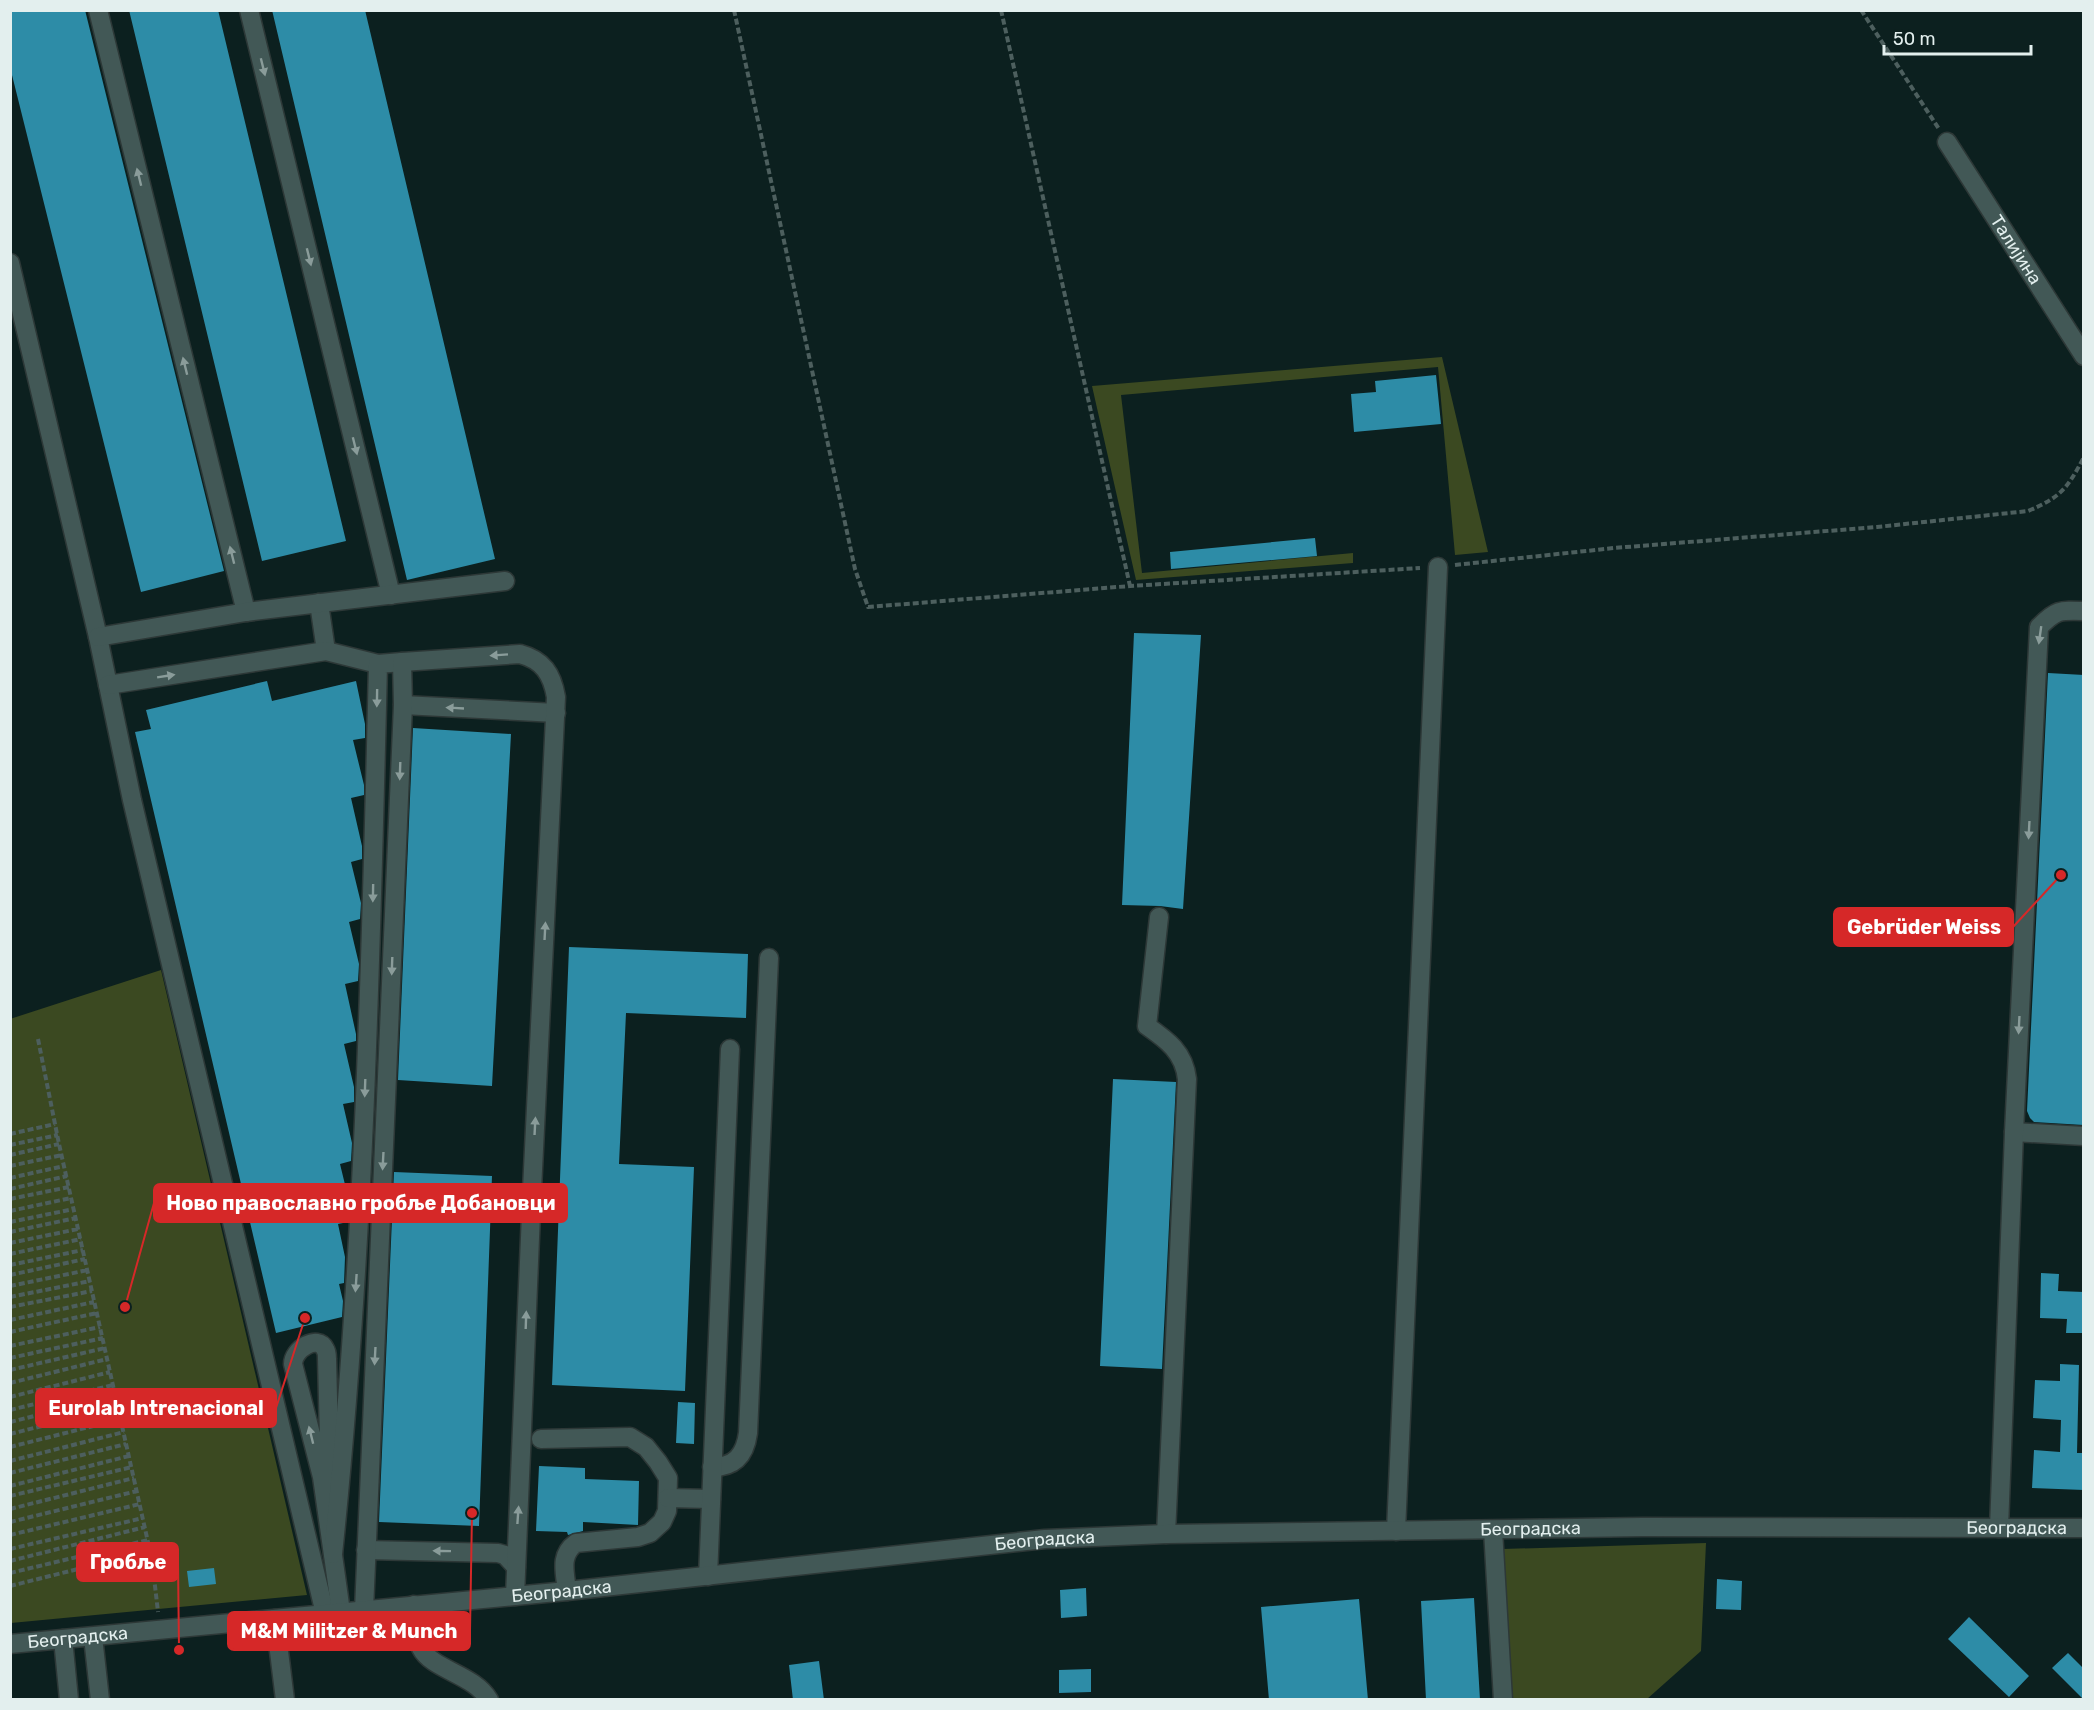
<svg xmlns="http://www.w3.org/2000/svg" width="2094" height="1710" viewBox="0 0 2094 1710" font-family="Rubik,sans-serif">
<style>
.green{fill:#3b4921}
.building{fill:#2d8ca7}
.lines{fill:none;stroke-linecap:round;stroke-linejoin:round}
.minor-casing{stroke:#2d3837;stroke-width:21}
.path{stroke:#4d5f5e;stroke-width:4;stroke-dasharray:6 3;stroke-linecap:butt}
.minor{stroke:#425856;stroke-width:18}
.oneway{fill:#8a9c9a}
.labels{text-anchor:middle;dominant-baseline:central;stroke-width:6;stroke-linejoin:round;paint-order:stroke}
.street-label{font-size:18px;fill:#e3efee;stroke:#0c201f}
.leader{fill:none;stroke:#d62828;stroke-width:2}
.callout-dot{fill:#d62828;stroke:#0c201f;stroke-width:2}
.callout{fill:#d62828;stroke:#d62828;stroke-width:2}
.callout-label{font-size:20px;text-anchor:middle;font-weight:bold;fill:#fff}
</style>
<rect width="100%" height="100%" fill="#0c201f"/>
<path class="green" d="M1442,357L1488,552L1455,555L1438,367L1121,395L1142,573L1353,553V563L1136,580L1092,386Z
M161,970L307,1595L11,1623L10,1019Z
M1706,1543L1701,1651L1647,1699H1508L1503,1549Z"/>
<path class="building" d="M10,10H85L224,571L141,592L10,67Z
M129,10H218L346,541L262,561Z
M272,10H365L495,559L407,580Z
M1436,375L1441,424L1354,432L1351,394L1376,392L1375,381Z
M1315,538L1317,556L1171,569L1170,552Z
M1134,633L1201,635L1183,909L1160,906L1122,905Z
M2048,673L2084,675V1125L2034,1122L2030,1118L2027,1111Z
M267,681L272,701L356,681L365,724V738L353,740L364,785V795L351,798L362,846V859L351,862L361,903L360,919L349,922L359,964L358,981L345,984L356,1034V1041L344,1044L354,1087V1102L343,1104L352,1143L351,1161L340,1164L349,1201L348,1222L338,1224L345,1257L344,1283L339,1284L343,1301L342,1317L276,1333L135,732L151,729L146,710Z
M413,728L511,734L492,1086L398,1080Z
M569,947L748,954L746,1018L626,1013L619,1164L694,1167L685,1391L552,1385Z
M1113,1079L1176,1082L1162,1369L1100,1366Z
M394,1172L492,1176L479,1526L379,1522Z
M2041,1273L2059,1274L2058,1291L2084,1292L2082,1333H2066L2067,1319L2040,1318Z
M2060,1364L2079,1365L2077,1453H2084V1490L2032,1488L2034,1450L2060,1452L2061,1420L2033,1418L2035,1380L2060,1381Z
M678,1402L695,1403L694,1444L676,1443Z
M539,1466L585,1468V1479L639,1481L638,1525L583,1522V1531L568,1535L567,1532L536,1531Z
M214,1568L216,1584L189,1587L187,1571Z
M1717,1579L1742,1581L1741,1610L1716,1609Z
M1086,1588L1087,1616L1061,1618L1060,1590Z
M1474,1598L1480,1700H1426L1421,1601Z
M1359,1599L1368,1700H1269L1261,1607Z
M1969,1617L2029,1676L2009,1697L1948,1639Z
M2068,1653L2084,1669V1700L2052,1668Z
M819,1661L824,1700H793L789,1665Z
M1091,1669V1692L1059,1693V1670Z"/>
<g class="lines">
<defs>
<g id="minor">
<path d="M98,10L246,612"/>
<path d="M249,10L391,595"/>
<path id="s1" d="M1947,142L2084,356"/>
<path d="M10,263L98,637L132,800L325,1614"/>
<path d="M319,603L326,651"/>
<path d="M98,637L246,612L505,581"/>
<path d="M108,685L326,651L378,664"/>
<path d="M403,705L556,713"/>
<path d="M1159,917L1147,1026C1167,1040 1184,1052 1187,1079L1166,1534"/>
<path d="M2014,1132L2084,1136"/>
<path d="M541,1439L630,1437L646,1447L658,1462L668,1478L667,1511L662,1522L650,1533L638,1537L576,1543C559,1555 565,1572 567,1591"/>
<path d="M712,1467C735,1467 745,1455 748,1433L769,958"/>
<path d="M325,1492L330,1477L327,1359C327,1355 327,1352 325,1349C318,1334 293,1349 293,1364L322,1477L341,1612"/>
<path d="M668,1498L711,1499"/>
<path d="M1999,1528L2014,1132L2039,627C2056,610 2059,610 2084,611"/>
<path d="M1493,1530L1503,1700"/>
<path d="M1396,1531L1438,567"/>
<path d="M366,1550L498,1553L505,1555L516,1567"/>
<path d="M333,1554C364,1258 371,961 378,664L402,662"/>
<path d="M708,1576L730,1049"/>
<path d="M414,1605C416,1618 415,1636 421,1648C432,1670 474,1674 489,1700"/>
<path d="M364,1610L403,705L402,662L520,654C543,660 552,674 556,697L532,1190L515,1596"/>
<path d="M275,1619L285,1700"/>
<path d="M93,1637L100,1700"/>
<path d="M63,1639L69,1700"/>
<path id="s2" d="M10,1644L567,1591L1045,1539L1166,1534L1643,1527L2084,1528"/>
</g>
</defs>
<use href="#minor" class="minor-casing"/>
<path class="path" d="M734,10L855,569L868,607L1130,586L1420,568
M1001,10L1130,586
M1861,10L1939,129
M1455,565L1614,548L1877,527L2028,511C2061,497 2067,489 2084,457
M38,1039L59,1144L152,1560L158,1612
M10,1134L55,1124
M10,1145L58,1135
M10,1155L59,1144
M10,1166L62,1155
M10,1178L64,1166
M10,1189L67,1176
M10,1199L69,1187
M10,1211L71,1198
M10,1222L74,1209
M10,1232L76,1218
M10,1243L78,1229
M10,1254L81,1239
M10,1265L83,1250
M10,1275L85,1259
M10,1286L88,1270
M10,1297L90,1281
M10,1307L92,1291
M10,1320L94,1302
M10,1332L97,1313
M10,1346L100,1327
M10,1358L103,1338
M10,1370L105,1348
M10,1383L107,1359
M10,1397L110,1372
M10,1410L113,1385
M10,1422L116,1396
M10,1434L118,1407
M10,1447L121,1419
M10,1461L124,1432
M10,1473L126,1444
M10,1486L129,1456
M10,1496L132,1467
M10,1509L134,1478
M10,1522L137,1491
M10,1535L140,1504
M10,1549L143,1518
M10,1561L145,1527
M10,1573L148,1540
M10,1586L150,1551"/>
<use href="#minor" class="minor"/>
</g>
<defs><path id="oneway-solid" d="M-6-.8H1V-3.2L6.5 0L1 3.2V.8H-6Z" transform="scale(1.5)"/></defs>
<g class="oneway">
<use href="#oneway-solid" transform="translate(263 67) rotate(76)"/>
<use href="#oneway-solid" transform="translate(139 177) rotate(-104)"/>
<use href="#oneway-solid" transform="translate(309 257) rotate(76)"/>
<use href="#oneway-solid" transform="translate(185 366) rotate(-104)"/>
<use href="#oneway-solid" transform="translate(355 446) rotate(76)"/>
<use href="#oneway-solid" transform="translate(232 555) rotate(-104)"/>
<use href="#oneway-solid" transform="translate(2040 635) rotate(98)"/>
<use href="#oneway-solid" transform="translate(499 655) rotate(176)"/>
<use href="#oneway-solid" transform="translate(166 676) rotate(-9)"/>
<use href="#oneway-solid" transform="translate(377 698) rotate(91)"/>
<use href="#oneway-solid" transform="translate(455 708) rotate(-177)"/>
<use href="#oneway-solid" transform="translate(400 771) rotate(92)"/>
<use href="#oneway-solid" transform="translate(2029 830) rotate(93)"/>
<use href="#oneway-solid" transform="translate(373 893) rotate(91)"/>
<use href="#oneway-solid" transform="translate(545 931) rotate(-87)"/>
<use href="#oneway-solid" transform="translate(392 966) rotate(92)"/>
<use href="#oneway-solid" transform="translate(2019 1025) rotate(93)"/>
<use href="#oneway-solid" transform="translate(365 1088) rotate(92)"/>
<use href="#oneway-solid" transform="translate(535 1126) rotate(-87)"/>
<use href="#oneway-solid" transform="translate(383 1161) rotate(93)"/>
<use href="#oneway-solid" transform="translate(356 1283) rotate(94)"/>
<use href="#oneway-solid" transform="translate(526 1320) rotate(-88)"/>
<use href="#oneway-solid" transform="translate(375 1356) rotate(93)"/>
<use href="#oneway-solid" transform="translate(311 1435) rotate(-104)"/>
<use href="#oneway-solid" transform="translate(518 1515) rotate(-86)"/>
<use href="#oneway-solid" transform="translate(442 1551) rotate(-179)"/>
</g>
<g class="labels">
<g class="street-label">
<text stroke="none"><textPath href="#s1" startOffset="128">Талијина</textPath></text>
<text stroke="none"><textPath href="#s2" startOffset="2012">Београдска</textPath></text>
<text stroke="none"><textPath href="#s2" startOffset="1526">Београдска</textPath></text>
<text stroke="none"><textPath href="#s2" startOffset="1040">Београдска</textPath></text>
<text stroke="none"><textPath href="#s2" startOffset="554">Београдска</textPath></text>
<text stroke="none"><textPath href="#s2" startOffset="68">Београдска</textPath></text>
</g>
</g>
<path class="leader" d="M2061 875L2013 927M125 1307L154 1203M305 1318L276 1408M179 1650L178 1562M472 1513L470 1631"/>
<g class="callout-dot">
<circle cx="2061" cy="875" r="6"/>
<circle cx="125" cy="1307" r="6"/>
<circle cx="305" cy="1318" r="6"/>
<circle cx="179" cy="1650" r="6"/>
<circle cx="472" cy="1513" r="6"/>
</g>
<g class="callout">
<rect x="1834" y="908" width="179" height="38" rx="6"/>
<rect x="154" y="1184" width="413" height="38" rx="6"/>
<rect x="36" y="1389" width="240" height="38" rx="6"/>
<rect x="77" y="1543" width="101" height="38" rx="6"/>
<rect x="228" y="1612" width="242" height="38" rx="6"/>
</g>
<g class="callout-label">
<text x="1924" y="934">Gebrüder Weiss</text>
<text x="361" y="1210">Ново православно гробље Добановци</text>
<text x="156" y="1415">Eurolab Intrenacional</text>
<text x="128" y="1569">Гробље</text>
<text x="349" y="1638">M&amp;M Militzer &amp; Munch</text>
</g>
<rect width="2094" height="1710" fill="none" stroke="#e3efee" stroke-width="24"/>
<path d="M1884 45v9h147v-9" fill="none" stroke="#e3efee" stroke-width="3"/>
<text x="1893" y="45" font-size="18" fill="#e3efee" stroke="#0c201f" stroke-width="4.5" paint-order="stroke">50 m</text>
</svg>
